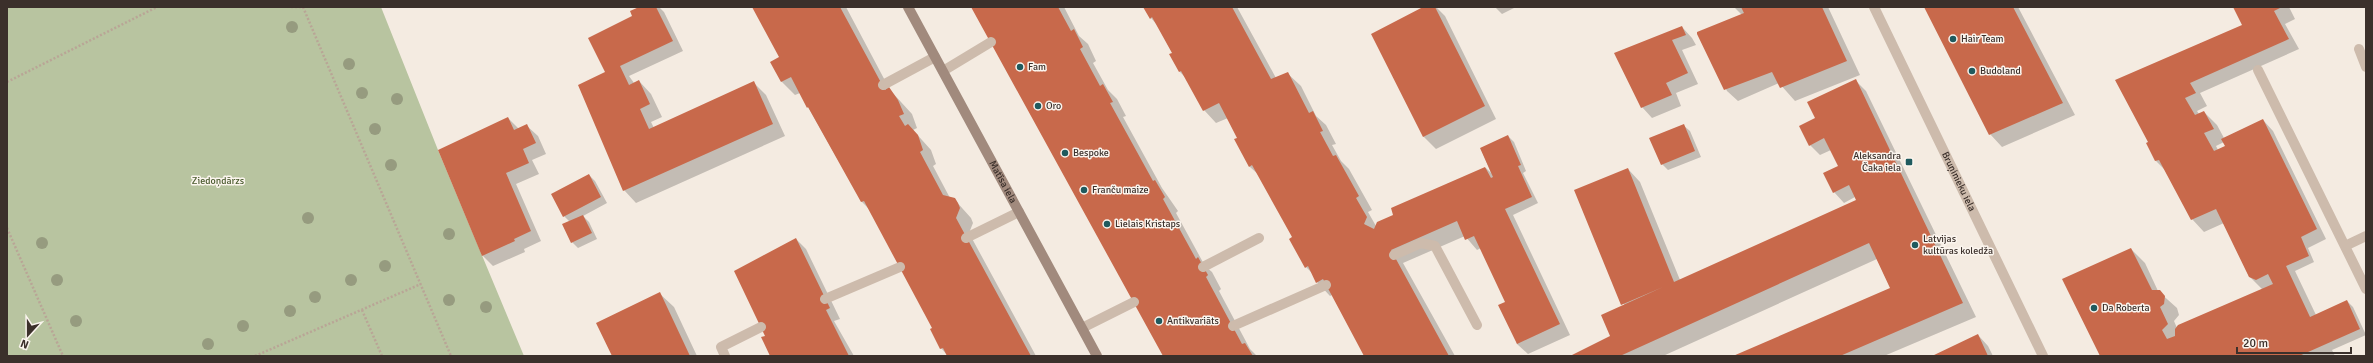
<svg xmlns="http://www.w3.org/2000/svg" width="2373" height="363" viewBox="0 0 2373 363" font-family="Signika,sans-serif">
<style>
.green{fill:#b8c4a0}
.shadow{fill:#0003;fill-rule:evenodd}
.building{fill:#c8694b}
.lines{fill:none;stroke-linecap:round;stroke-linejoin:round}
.path{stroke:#b9a596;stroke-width:2.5;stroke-dasharray:2 2;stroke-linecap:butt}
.lane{stroke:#cdbbac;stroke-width:10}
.street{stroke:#cdbbac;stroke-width:10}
.secondary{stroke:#a18a7d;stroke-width:10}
.tree{fill:#969b7f}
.poi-dot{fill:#1f5a5e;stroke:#fbf5ee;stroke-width:1.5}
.labels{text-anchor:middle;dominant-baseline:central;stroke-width:3;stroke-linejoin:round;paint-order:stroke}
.poi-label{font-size:10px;fill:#3b302b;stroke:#fbf5ee;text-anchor:start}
.park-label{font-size:10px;fill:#4a5a2e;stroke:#fbf5ee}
.street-label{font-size:10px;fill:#3b302b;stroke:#fbf5ee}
</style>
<rect width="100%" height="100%" fill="#f4ebe1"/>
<path class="green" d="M7,7H381L438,150L524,356H7Z"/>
<path class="shadow" d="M641,7H659L664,12L683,51L629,76L634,83L639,81L651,94L662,117L651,122L654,128L754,83L766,95L785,136L636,203L624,190L607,73L634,17Z
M753,7H846L890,90L912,114L917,128L913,130L931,150L936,164L933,166L950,198L954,199L971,218L973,223L969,233L1036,356H948L941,348L934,328L870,210L862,202L800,93L795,95L782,82L781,58Z
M972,7H1064L1079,36L1088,44L1096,61L1093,63L1108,90L1117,99L1126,116L1123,117L1162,188L1178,211L1176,213L1205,266L1212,272L1221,289L1219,291L1250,349L1257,356H1164Z
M1144,7H1237L1276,78L1287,73L1301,86L1316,116L1326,125L1336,144L1332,145L1341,161L1349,169L1372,210L1368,212L1376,226L1394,216L1392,209L1486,168L1491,173L1481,149L1508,136L1514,142L1526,171L1523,173L1538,203L1513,215L1570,335L1528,354L1517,344L1507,302L1481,248L1477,250L1465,236L1403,263L1455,356H1365L1332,295L1330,296L1317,282L1313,274L1306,267L1290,239L1293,237L1260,176L1250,167L1236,140L1239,138L1228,118L1216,123L1204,110L1187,79L1180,72L1171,55L1173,54L1158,26L1151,18Z
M1426,7H1436L1445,16L1496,119L1436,149L1423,136Z
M1495,7H1516L1502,14Z
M1734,7H1828L1860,75L1795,101L1779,83L1738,101L1727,91L1698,34L1742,15Z
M1926,7H2018L2075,115L2002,147L1990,134Z
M2234,7H2289L2295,19L2285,24L2299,49L2200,93L2207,106L2197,111L2199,114L2204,112L2217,125L2224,138L2263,120L2273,131L2326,239L2308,248L2314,262L2295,271L2316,315L2347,301L2353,307L2366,335L2332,350L2335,356H2101L2131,249L2145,263L2158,291L2177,308L2179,315L2174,321L2177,328L2263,290L2249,276L2224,223L2204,232L2192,219L2165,170L2156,161L2147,143L2150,142L2116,81L2243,26ZM2224,142L2226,146L2218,150L2216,146Z
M1682,27L1692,38L1696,45L1682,50L1698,84L1676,93L1681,106L1652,118L1642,107L1616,54Z
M1855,80L1866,91L1976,317L1884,356H1735L1891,289L1877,259L1663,356H1572L1610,337L1624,306L1628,169L1640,182L1680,280L1859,205L1855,197L1844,203L1834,192L1840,167L1831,150L1820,155L1810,145L1817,118Z
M508,118L519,129L527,126L538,136L546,154L532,160L539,174L516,184L541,241L524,249L525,252L493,266L483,256Z
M1683,125L1690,131L1701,157L1668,170L1662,164Z
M589,175L595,181L607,203L583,216L589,222L597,239L578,248L572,242L570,222L564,216Z
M796,239L806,249L840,319L834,321L854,356H771L767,336Z
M660,294L674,307L697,356H613Z
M1978,335L1988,346L1993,356H1934Z"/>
<path class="building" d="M639,7H656L673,41L620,66L629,85L639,80L650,104L640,109L649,129L754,81L773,124L623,191L578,85L605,72L588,38L632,16L630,11Z
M752,7H840L885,90L889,87L898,100L904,114L899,116L905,126L908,124L918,135L923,150L920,152L943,195L955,198L958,203L960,208L956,218L1031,356H947L943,348L940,349L930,329L932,328L864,201L861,202L808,107L807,108L791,77L781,82L770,62L779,57Z
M971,7H1058L1071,31L1074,29L1083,47L1080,49L1100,86L1103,84L1113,102L1110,103L1153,181L1155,180L1165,197L1163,199L1196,259L1198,257L1208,275L1206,277L1242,344L1245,343L1253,356H1163Z
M1143,7H1232L1271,79L1288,72L1309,113L1313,111L1323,131L1320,132L1333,156L1336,155L1359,196L1356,198L1367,217L1364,224L1374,229L1377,222L1393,215L1391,208L1485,167L1491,178L1493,177L1480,148L1508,135L1521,165L1518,166L1532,197L1505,209L1560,324L1517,344L1498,305L1505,302L1474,236L1465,240L1457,221L1391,250L1449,356H1364L1323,279L1316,283L1308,266L1305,268L1289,239L1292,237L1252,165L1249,167L1234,139L1237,138L1219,103L1203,111L1181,71L1179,72L1169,54L1172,53L1152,17L1150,19Z
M1423,7H1435L1485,106L1423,137L1371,34Z
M1741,7H1822L1847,61L1780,88L1772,72L1724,90L1697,34V32L1744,13Z
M1924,7H2013L2063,103L1989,135Z
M2233,7H2282L2274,11L2289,39L2190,83L2196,93L2185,98L2195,115L2204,111L2214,129L2204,133L2214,151L2225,146L2221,139L2263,119L2317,229L2301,237L2309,256L2286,266L2310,317L2347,300L2360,329L2299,356H2100L2062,279L2131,248L2152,290H2160L2165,296L2164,304L2160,307L2168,324L2162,330L2167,339L2175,336V329L2178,325L2273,284L2268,274L2256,280L2249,277L2216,209L2191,220L2159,160L2155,161L2146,143L2148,142L2115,80L2242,25Z
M1682,26L1686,35L1672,40L1688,73L1666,83L1672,95L1641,108L1614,53Z
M1856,79L1963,303L1840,356H1733L1890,288L1869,243L1620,356H1570L1610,336L1601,315L1663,287L1621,305L1574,190L1628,168L1674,282L1856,200L1849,185L1833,193L1823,173L1838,166L1824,138L1809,146L1799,126L1815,118L1807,102Z
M508,117L514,130L527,124L536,143L523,149L529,163L506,173L531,231L514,239L515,241L482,256L438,150Z
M1684,124L1695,151L1661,165L1649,138Z
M589,174L601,197L563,217L551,194Z
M583,215L592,233L571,243L562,224Z
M796,238L830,308L826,310L849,356H770L761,337L765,336L734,271Z
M660,292L690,356H612L596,323Z
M1978,334L1988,356H1932Z"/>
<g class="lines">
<path class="path" d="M291,7H304
M303,7L451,356
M7,82L157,7
M7,228L63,356
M362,310L382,356
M255,356L421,284"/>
<path class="lane" d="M2359,49L2366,67
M2258,70L2366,289
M943,71L991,42
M883,85L935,57
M966,238L1019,212
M2345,246L2366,236
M1394,255L1421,243L1435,246L1477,325
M1203,267L1259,238
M825,299L900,267
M1233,326L1326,285
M1082,328L1134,302
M725,356L721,347L761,327"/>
<path class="street" id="s1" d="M1874,7L2043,356"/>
<path class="secondary" id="s2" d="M908,7L1097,356"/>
</g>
<g class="tree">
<circle cx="292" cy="27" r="6"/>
<circle cx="349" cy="64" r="6"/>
<circle cx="362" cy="93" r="6"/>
<circle cx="397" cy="99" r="6"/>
<circle cx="375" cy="129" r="6"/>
<circle cx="391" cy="165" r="6"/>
<circle cx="308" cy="218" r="6"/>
<circle cx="449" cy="234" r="6"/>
<circle cx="42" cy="243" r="6"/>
<circle cx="385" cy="266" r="6"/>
<circle cx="57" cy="280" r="6"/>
<circle cx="351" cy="280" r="6"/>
<circle cx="315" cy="297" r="6"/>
<circle cx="449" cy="300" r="6"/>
<circle cx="486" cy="307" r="6"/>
<circle cx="290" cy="311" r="6"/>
<circle cx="76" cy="321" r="6"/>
<circle cx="243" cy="326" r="6"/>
<circle cx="208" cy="344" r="6"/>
</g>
<g class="poi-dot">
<circle cx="1953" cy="39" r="4"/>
<circle cx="1020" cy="67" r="4"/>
<circle cx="1972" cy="71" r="4"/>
<circle cx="1038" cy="106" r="4"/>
<circle cx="1065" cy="153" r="4"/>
<rect x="1905" y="158" width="8" height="8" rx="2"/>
<circle cx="1084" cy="190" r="4"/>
<circle cx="1107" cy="224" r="4"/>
<circle cx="1915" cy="245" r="4"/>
<circle cx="2094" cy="308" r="4"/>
<circle cx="1159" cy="321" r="4"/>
</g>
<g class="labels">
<g class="poi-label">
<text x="1961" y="39">Hair Team</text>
<text x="1028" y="67">Fam</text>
<text x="1980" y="71">Budoland</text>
<text x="1046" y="106">Oro</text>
<text x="1073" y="153">Bespoke</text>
<text x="1901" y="156" text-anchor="end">Aleksandra<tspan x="1901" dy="12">Čaka iela</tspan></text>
<text x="1092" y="190">Franču maize</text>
<text x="1115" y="224">Lielais Kristaps</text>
<text x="1923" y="239">Latvijas<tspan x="1923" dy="12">kultūras koledža</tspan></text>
<text x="2102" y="308">Da Roberta</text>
<text x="1167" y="321">Antikvariāts</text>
</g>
<g class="park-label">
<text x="218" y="181">Ziedoņdārzs</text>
</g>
<g class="street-label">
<text stroke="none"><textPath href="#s1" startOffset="194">Bruņinieku iela</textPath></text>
<text stroke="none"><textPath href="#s2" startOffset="199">Matīsa iela</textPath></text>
</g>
</g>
<rect width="2373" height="363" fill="none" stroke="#3b302b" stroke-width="16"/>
<g transform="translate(28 335) rotate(201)" stroke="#fbf5ee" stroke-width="3" paint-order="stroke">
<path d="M0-3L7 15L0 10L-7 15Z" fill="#3b302b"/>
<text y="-6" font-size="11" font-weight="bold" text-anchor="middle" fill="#3b302b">N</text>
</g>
<path d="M2237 347v6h114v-6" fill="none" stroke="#3b302b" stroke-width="2"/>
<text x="2243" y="347" font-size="12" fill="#3b302b" stroke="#fbf5ee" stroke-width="3" paint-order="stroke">20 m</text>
</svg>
